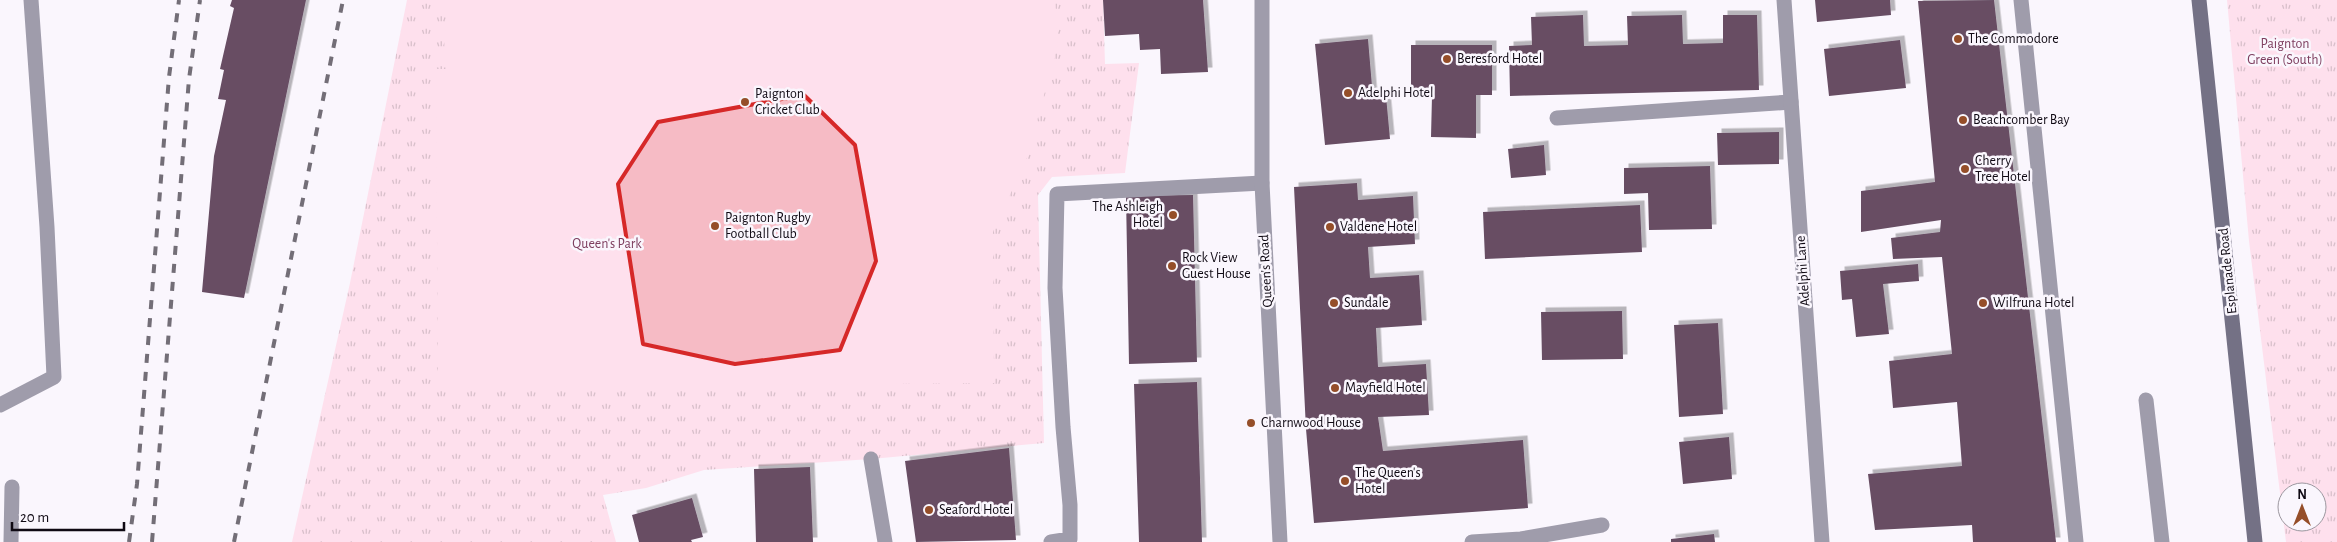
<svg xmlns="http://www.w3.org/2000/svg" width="2337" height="542" viewBox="0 0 2337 542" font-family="'Alegreya Sans',sans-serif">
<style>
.grass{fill:url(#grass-tufts);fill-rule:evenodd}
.pitch{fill:#fee0ed}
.building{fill:#674e64;filter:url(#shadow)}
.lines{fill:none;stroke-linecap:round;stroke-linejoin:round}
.lane{stroke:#9f9cab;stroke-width:15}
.street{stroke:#9f9cab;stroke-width:15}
.secondary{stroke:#747185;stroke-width:15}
.rail{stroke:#736e77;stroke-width:4;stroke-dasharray:9 9;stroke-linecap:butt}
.marked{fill:#d62828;fill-opacity:0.2;stroke:#d62828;stroke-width:4;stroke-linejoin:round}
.poi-dot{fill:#954e29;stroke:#faf6fd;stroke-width:2}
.labels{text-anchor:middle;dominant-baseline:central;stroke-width:5;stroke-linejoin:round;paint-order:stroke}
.poi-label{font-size:14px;fill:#0f0913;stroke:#faf6fd;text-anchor:start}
.park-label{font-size:14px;fill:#7e3e5f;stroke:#faf6fd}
.street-label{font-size:14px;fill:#0f0913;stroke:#faf6fd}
</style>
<defs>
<pattern id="grass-tufts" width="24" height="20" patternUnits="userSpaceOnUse" patternTransform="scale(1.25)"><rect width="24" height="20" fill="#fee0ed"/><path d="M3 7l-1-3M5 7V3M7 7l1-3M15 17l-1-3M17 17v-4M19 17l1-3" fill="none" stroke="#d8bfca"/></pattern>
<filter id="shadow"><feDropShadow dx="4.5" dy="-4.5" stdDeviation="0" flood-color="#0004"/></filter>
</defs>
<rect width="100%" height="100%" fill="#faf6fd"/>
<path class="grass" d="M407,0H1103L1105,64L1139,63L1125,173L1052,177L1038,195L1044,443L871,459L704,470L646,488L603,495L616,542H292L350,283Z
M2227,0H2337V542H2286L2249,241ZM2287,492H2317V522H2287Z"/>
<path class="pitch" d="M451,0H1055L1058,44L1026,161L993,230L994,383L438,388L436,69H446L444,39Z"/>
<path class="building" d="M232,0H306L244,298L202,292L214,156L226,100L218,99L224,70L220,69L234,8L230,6Z
M1103,0H1203L1208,72L1161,74L1160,49L1140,50L1139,34L1105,36Z
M1815,0H1890L1891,15L1817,22Z
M1994,0L2056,542H1973L1972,525L1875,530L1868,474L1962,466L1957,402L1893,408L1889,361L1952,354L1942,257L1893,259L1891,238L1940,232L1941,220L1861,232V191L1935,182L1918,1Z
M1583,15L1584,46L1628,45L1627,16L1682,15L1683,44L1723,43V15H1757L1759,90L1510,96L1509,46L1532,45L1531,17Z
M1368,39L1373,98L1386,96L1390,139L1325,145L1315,44Z
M1900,40L1906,88L1829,96L1824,49Z
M1411,45H1492V95H1476V138L1431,137L1432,96H1411Z
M1779,132V164L1718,165L1717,133Z
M1544,145L1546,175L1511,178L1508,149Z
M1710,166L1712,229L1649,230L1648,193L1624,194V168Z
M1357,183L1358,200L1413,196L1415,244L1368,247L1370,278L1419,275L1422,325L1376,328L1378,367L1426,364L1429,415L1378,417L1383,451L1523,440L1528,508L1314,523L1306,429L1294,187Z
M1193,195L1197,362L1129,364L1126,196Z
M1640,205L1642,252L1485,259L1483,212Z
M1918,264L1919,281L1883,284L1889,334L1856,337L1852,299L1842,300L1840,271Z
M1622,311L1623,359L1542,360L1541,312Z
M1718,323L1723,414L1679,417L1674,325Z
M1197,382L1202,542H1139L1134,384Z
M1729,437L1732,479L1683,484L1679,442Z
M1009,448L1016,540L916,542L905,461Z
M810,467L813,542H756L754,469Z
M692,498L703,537L691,540L692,542H639L632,515Z
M1714,534L1715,542H1671V539Z"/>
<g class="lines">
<path class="lane" d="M2021,0L2076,542
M1557,118L1791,102
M2146,400L2162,542
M0,405L54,377L47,227L31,0
M11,542L12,487
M1051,542L1070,539V505L1063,427L1055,288L1057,194L1262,183
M1472,542L1521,539L1602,525"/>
<path class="street" d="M1262,0V183L1280,542
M1784,0L1822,542
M871,459L885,542"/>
<path class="secondary" d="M2199,0L2255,542"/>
<path class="rail" d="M129,542L137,484L169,77L179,0
M152,542L189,79L200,0
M234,542L343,0"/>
</g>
<path class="marked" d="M804,95L855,145L876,261L840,350L735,364L643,344L618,184L658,122Z"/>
<g class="poi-dot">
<circle cx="1958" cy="39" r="5"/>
<circle cx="1447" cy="59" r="5"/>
<circle cx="1348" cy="93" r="5"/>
<circle cx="745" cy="102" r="5"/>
<circle cx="1963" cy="120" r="5"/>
<circle cx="1965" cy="169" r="5"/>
<circle cx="1173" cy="215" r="5"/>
<circle cx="715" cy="226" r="5"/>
<circle cx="1330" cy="227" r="5"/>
<circle cx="1172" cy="266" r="5"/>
<circle cx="1334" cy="303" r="5"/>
<circle cx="1983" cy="303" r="5"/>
<circle cx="1335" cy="388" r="5"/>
<circle cx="1251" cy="423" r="5"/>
<circle cx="1345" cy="481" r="5"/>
<circle cx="929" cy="510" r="5"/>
</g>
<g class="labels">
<g class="poi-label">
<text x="1968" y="39">The Commodore</text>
<text x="1457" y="59">Beresford Hotel</text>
<text x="1358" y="93">Adelphi Hotel</text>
<text x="755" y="94">Paignton<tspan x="755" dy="16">Cricket Club</tspan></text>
<text x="1973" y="120">Beachcomber Bay</text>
<text x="1975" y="161">Cherry<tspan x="1975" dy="16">Tree Hotel</tspan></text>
<text x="1163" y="207" text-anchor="end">The Ashleigh<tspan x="1163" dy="16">Hotel</tspan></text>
<text x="725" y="218">Paignton Rugby<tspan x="725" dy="16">Football Club</tspan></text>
<text x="1340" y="227">Valdene Hotel</text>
<text x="1182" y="258">Rock View<tspan x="1182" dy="16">Guest House</tspan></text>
<text x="1344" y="303">Sundale</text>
<text x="1993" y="303">Wilfruna Hotel</text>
<text x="1345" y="388">Mayfield Hotel</text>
<text x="1261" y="423">Charnwood House</text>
<text x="1355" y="473">The Queen's<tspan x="1355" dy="16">Hotel</tspan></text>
<text x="939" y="510">Seaford Hotel</text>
</g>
<g class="park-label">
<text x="2285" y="44">Paignton<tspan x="2285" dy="16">Green (South)</tspan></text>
<text x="607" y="244">Queen's Park</text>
</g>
<g class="street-label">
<text transform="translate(1266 271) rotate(-93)">Queen's Road</text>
<text transform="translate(1803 271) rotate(-94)">Adelphi Lane</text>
<text transform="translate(2228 271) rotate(-96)">Esplanade Road</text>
</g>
</g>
<g transform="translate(2302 507)"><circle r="24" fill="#faf6fd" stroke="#9c979f"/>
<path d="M0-4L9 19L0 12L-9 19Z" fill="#954e29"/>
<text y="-8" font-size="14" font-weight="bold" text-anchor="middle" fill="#0f0913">N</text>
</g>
<path d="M12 522v8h112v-8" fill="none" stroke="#0f0913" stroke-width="2.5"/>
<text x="20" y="522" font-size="15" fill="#0f0913" stroke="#faf6fd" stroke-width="4" paint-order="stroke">20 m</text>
</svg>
